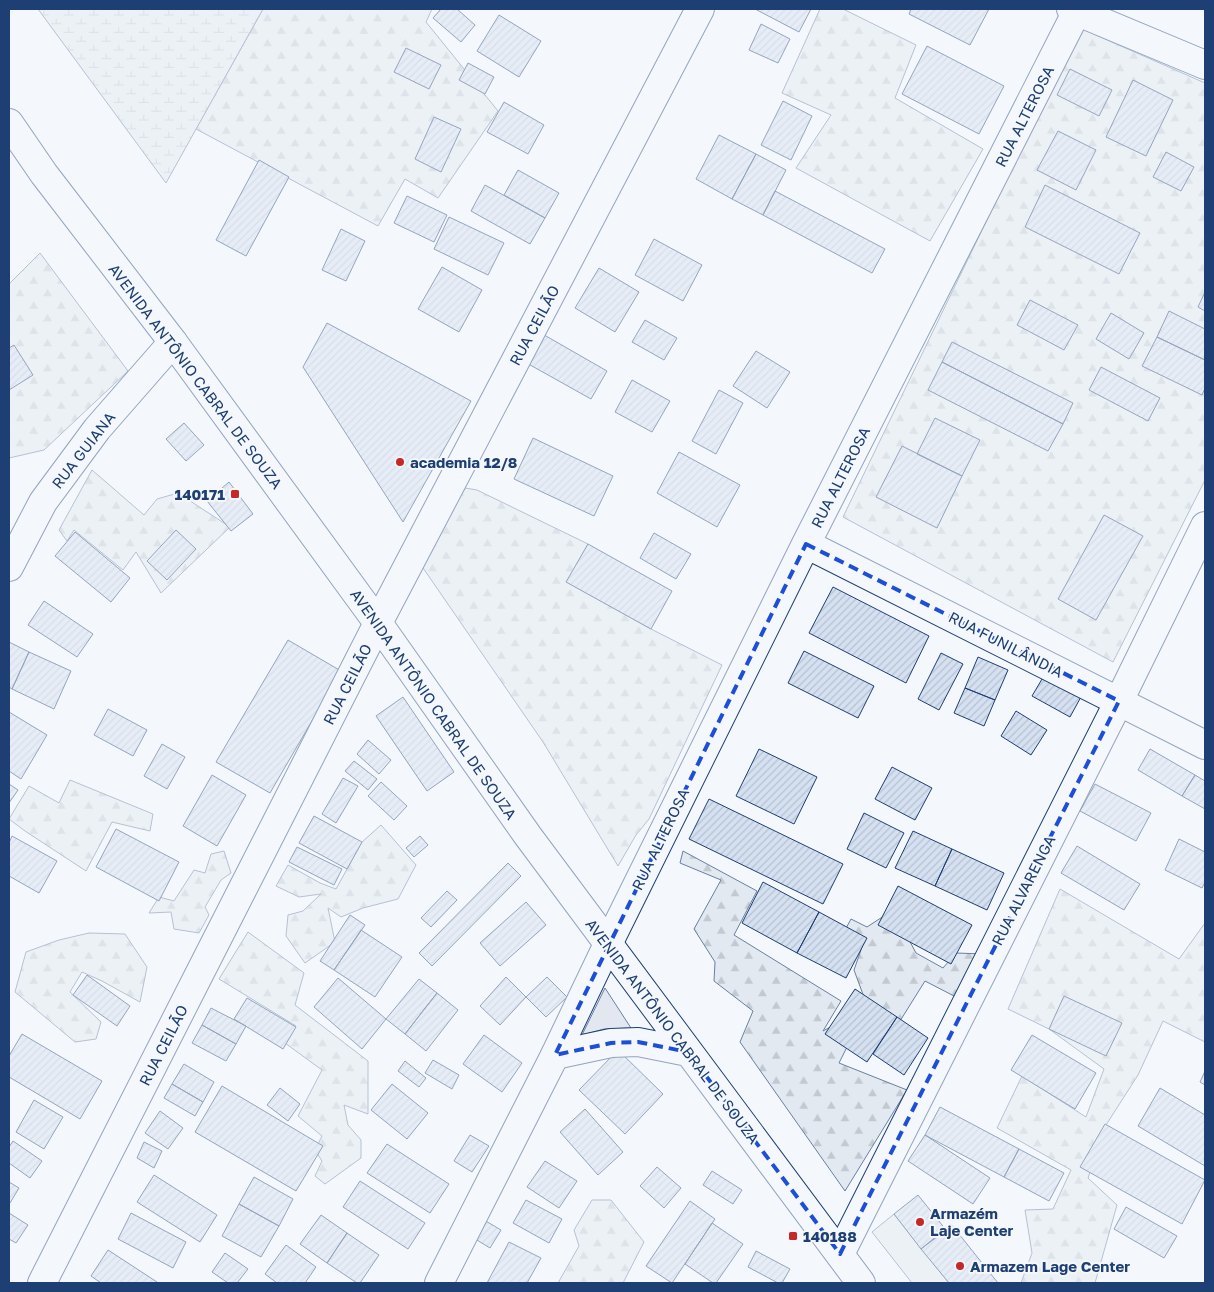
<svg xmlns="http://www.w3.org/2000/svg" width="1214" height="1292" viewBox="0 0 1214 1292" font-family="'Golos Text',sans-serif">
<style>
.forest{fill:url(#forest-firs);stroke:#687fa3}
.wetland{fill:url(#wetland-marsh);stroke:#687fa3}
.parking{fill:#e3e8f0;stroke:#687fa3}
.building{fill:url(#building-hatch);stroke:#1d3f73}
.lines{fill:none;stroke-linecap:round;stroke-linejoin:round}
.minor-casing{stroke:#1d3f73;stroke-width:30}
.secondary-casing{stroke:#1d3f73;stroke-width:30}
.primary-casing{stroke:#1d3f73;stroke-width:30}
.minor{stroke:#f4f7fb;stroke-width:28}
.secondary{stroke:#f4f7fb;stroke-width:28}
.primary{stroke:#f4f7fb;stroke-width:28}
.marked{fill:none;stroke:#1d4ed8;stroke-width:4;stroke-dasharray:10 6;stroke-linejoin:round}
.poi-dot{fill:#c62828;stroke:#f4f7fb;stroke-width:2}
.labels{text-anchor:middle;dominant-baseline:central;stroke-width:4;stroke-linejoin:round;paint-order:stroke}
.street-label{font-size:15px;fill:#1d3f73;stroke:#f4f7fb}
.poi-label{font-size:15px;font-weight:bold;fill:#1d3f73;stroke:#f4f7fb;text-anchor:start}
</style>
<defs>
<pattern id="forest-firs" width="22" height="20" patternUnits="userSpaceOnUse" patternTransform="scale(1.25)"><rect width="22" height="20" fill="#e3e9f0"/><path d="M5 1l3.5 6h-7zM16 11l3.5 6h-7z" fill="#c2c9d1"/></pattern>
<pattern id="wetland-marsh" width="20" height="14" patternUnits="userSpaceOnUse" patternTransform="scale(1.25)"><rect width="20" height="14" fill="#e3e9f0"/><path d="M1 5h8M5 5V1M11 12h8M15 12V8" fill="none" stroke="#c2c9d1"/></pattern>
<pattern id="building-hatch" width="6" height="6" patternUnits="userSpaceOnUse" patternTransform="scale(1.25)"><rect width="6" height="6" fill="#d5e0f0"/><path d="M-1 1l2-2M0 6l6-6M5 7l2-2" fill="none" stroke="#b6c1d1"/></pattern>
</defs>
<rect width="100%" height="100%" fill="#f4f7fb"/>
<path class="forest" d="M263,9H432L426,22L498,111L438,198L405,179L378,226L196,129Z
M820,9H843L916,45L895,98L983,149L930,241L796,168L831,115L782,93Z
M1080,28L1205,83V480L1113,662L843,517Z
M40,253L128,371L44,450L9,458V284Z
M92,470L144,515L157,499L178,493L230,527L161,593L136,552L123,570L74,530L67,541L59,530Z
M465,488L477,490L588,544L567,582L651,629L722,665L649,819L636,835L618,866L543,742L421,565Z
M70,780L153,814L150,831L112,822L86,871L25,831L9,819L29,786L59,803Z
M381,825L416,865L398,899L363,908L341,917L328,908L335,942L305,963L286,936L288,915L303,911L321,894L299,897L276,886L288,865L320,883L336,889L362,842Z
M224,851L231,873L221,880L205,907L209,915L199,933L174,929L171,912L149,913L159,897L174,901L194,870L205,873L211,854Z
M683,851L757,891L734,935L841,1001L823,1031L836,1024L851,1039L839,1063L907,1090L845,1191L740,1042L753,1011L714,981L715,962L694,929L721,880L680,863Z
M1060,889L1179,959L1205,923V1042L1163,1021L1138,1075L1106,1125L1088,1178L1117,1205L1095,1283H1021L1032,1253L1025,1210L1053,1209L1071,1170L997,1128L1022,1076L1086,1117L1104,1069L1049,1029L1008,1009Z
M893,910L916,953L943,968L956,953L983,954L968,982L954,996L925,981L895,1029L868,1008L854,970L862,947L844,932L851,919L867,927Z
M248,932L304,973L295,1005L368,1061V1114L344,1105L348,1125L361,1140V1158L325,1184L315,1176L322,1161L315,1150L322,1136L298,1116L322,1070L285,1043L296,1026L219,979Z
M89,933L125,934L147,967L140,1002L102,981L82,972L70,992L101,1022L96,1039L75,1042L15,992L26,952L59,940Z
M592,1200H611L644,1242L623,1283H558L579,1246L574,1230Z"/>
<path class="wetland" d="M38,9H263L166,183Z"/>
<path class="parking" d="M605,988L631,1028L604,1029L582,1035Z
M894,1214L949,1283H912L872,1232Z"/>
<path class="building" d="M441,9H457L475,25L461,42L433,18Z
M755,9H811L799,32Z
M911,9H989L970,45L909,14Z
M499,15L541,41L519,77L477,51Z
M761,24L790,39L778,63L749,50Z
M927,46L1004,86L979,134L902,94Z
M406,48L441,65L429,89L394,72Z
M468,63L494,77L485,94L459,80Z
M1070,69L1112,90L1099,116L1057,95Z
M1133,80L1173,100L1146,156L1106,137Z
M783,101L812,116L791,160L761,145Z
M504,102L544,125L528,154L487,132Z
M434,117L461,129L441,172L415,159Z
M1058,131L1096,150L1076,190L1037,170Z
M719,135L756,154L732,199L696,179Z
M1166,152L1194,167L1181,191L1153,177Z
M756,154L786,170L763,215L732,199Z
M259,160L289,177L246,256L216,240Z
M518,170L559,193L545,218L504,195Z
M485,185L545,218L530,244L471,211Z
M1045,185L1140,233L1119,274L1025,227Z
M775,191L885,249L872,273L763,215Z
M407,196L447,215L434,242L394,223Z
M449,217L504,243L488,275L434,249Z
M341,229L365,241L346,281L322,270Z
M654,239L702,265L683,301L635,275Z
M442,267L482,290L459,332L418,309Z
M599,268L639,292L615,332L575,308Z
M1205,292V311L1198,307Z
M1030,300L1078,325L1064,350L1017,325Z
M1169,311L1205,329V360L1157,337Z
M1111,313L1144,333L1129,359L1096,339Z
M645,320L677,338L664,360L632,342Z
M327,323L471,401L403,522L303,367Z
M539,332L607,371L591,399L523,361Z
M1157,337L1205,360V388L1202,395L1142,366Z
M952,342L1073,403L1063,424L942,362Z
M14,345L33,375L9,390V348Z
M756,351L790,372L767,408L733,386Z
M942,362L1063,424L1048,451L928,390Z
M1101,367L1160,398L1148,421L1089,390Z
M632,380L670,401L652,432L615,412Z
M719,390L743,403L716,454L692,441Z
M935,418L980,440L962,476L917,454Z
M184,423L204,445L186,461L166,439Z
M533,438L613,476L594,516L514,479Z
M902,446L962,476L937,528L876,497Z
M679,452L740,485L717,527L657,493Z
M229,482L253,514L231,531L207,501Z
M1104,515L1143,536L1096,620L1058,599Z
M176,530L196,549L167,580L147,561Z
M75,532L130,578L111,602L55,556Z
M654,533L691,554L676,579L640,558Z
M588,544L672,591L651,629L566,582Z
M833,587L929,636L906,683L809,633Z
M44,601L93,634L77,657L28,625Z
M288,640L341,671L270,793L216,762Z
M9,642L29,652L12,689L9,687Z
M804,651L874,686L858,718L788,683Z
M29,652L71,671L54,709L12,689Z
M941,653L963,664L939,710L918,699Z
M978,657L1008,670L995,700L965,688Z
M1045,674L1082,695L1070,717L1032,696Z
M965,688L995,700L984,726L954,713Z
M403,697L454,772L427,791L376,716Z
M108,709L147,730L133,756L94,735Z
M1016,711L1047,730L1031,755L1001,736Z
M9,712L47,735L21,779L9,771Z
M368,740L391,760L379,774L357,754Z
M162,744L185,757L167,789L144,776Z
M759,749L817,777L794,824L736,796Z
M1150,749L1195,775L1182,796L1138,770Z
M354,761L377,779L368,790L345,771Z
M892,767L932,788L915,820L875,799Z
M212,775L246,795L217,846L183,826Z
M1195,775L1205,781V809L1182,796Z
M343,778L358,786L336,823L322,814Z
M381,782L407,806L394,820L368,796Z
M9,784L18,790L9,803Z
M1095,784L1151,813L1136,841L1080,811Z
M709,799L843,864L823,904L689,839Z
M864,813L904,833L886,868L847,849Z
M314,816L362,842L347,869L299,843Z
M116,829L179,862L159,901L96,867Z
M913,831L952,849L935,886L895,868Z
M12,836L57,861L39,893L9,876V843Z
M420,836L428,845L414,857L406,848Z
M1179,839L1205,852V882L1202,888L1165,870Z
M1077,846L1140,884L1124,910L1061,873Z
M297,847L342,869L334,885L289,862Z
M952,849L1004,873L987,910L935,886Z
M508,863L521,876L432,966L419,953Z
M763,882L819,912L797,953L742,923Z
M898,886L972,925L951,964L878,925Z
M447,891L457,900L431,927L421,918Z
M526,902L546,925L500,966L480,943Z
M819,912L867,938L846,978L797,953Z
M350,915L365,925L334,970L320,961Z
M361,930L402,957L375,997L334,970Z
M87,975L130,1006L117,1026L73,995Z
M506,977L526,997L500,1025L480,1006Z
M547,977L567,997L546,1017L526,997Z
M338,978L386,1019L362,1049L314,1007Z
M419,979L437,993L405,1034L386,1019Z
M855,989L897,1017L867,1062L825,1034Z
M437,993L458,1010L426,1051L405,1034Z
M1064,996L1122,1023L1106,1056L1049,1029Z
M247,998L296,1027L283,1049L234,1019Z
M211,1008L246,1026L236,1044L202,1025Z
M897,1017L928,1038L904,1075L873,1054Z
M202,1025L236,1044L226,1061L192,1043Z
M22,1034L102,1081L80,1119L9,1077V1056Z
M484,1035L522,1063L502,1092L463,1064Z
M1032,1035L1096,1073L1075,1109L1011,1070Z
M618,1050L663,1094L625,1134L579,1090Z
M433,1060L459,1075L452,1089L425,1073Z
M405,1061L426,1078L419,1087L398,1071Z
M184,1064L214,1082L203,1102L172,1084Z
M1205,1071V1085L1200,1082Z
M172,1084L203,1102L195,1116L164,1098Z
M392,1084L428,1113L407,1139L371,1110Z
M222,1086L323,1146L296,1191L195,1132Z
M280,1088L300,1104L288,1121L267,1105Z
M1160,1088L1205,1115V1166L1138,1126Z
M34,1100L63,1117L44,1149L16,1132Z
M940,1107L1019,1149L1004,1177L925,1135Z
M585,1109L623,1152L598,1175L560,1132Z
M160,1111L183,1128L168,1149L145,1133Z
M1105,1124L1205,1180L1182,1224L1080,1167Z
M470,1135L489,1146L472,1172L454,1161Z
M925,1135L990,1178L973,1204L908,1161Z
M13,1141L42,1161L30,1178L9,1163V1147Z
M144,1142L162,1151L154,1168L137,1158Z
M387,1144L449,1184L430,1213L367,1173Z
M1019,1149L1064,1173L1049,1201L1004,1177Z
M545,1161L577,1181L559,1208L527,1187Z
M657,1167L681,1188L664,1208L640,1186Z
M712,1171L742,1190L733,1204L703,1185Z
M154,1175L217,1215L200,1242L137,1202Z
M254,1177L293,1199L279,1226L239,1204Z
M360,1181L425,1223L408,1249L343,1207Z
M9,1182L19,1188L10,1203H9Z
M918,1195L946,1230L921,1249L894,1214Z
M526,1200L562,1219L549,1243L513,1223Z
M690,1201L715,1219L672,1283L646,1266Z
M239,1204L279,1226L261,1257L222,1236Z
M1126,1207L1177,1236L1164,1258L1114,1229Z
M9,1213L28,1225L16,1243L9,1239Z
M131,1213L186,1242L173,1268L118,1239Z
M321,1215L347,1233L327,1263L300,1244Z
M484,1220L501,1230L490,1248L472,1237Z
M712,1223L743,1244L716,1283H713L685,1264Z
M951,1224L998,1283H949L921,1249Z
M347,1233L379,1255L360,1283H357L327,1263Z
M509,1242L541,1258L527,1283H487Z
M286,1245L316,1267L305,1283H277L265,1274Z
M108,1250L157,1282L156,1283H101L91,1276Z
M756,1251L790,1269L782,1283H778L748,1267Z
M225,1253L248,1269L237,1283H228L212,1272Z"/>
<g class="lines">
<defs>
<path id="minor" d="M1071,9L1205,65
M806,544L1205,745
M9,567L43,502L97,429L173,342
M378,623L700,9
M608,944L806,544L1077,11
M840,1254L1119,701L1205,526"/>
<path id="secondary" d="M42,1283L378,623
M439,1283L555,1055L608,944"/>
<path id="primary" d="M9,123L44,174L173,342L378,623L528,836L861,1283
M555,1055L611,1043L638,1042L688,1052"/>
</defs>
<use href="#minor" class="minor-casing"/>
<use href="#secondary" class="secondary-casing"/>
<use href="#primary" class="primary-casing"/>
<use href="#minor" class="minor"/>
<use href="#secondary" class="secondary"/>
<use href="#primary" class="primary"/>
</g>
<path d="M0 0H1214V1292H0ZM806,544L1119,701L840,1254L688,1052L638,1042L611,1043L555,1055Z" fill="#f4f7fb" fill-opacity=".55" fill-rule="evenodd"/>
<path class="marked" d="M806,544L1119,701L840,1254L688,1052L638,1042L611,1043L555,1055Z"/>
<g class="poi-dot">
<circle cx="400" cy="462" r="5"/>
<rect x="230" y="489" width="10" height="10" rx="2.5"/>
<circle cx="920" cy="1222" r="5"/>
<rect x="788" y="1231" width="10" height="10" rx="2.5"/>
<circle cx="960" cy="1266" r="5"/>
</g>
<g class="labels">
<g class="street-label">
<text transform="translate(1024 116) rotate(-63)">RUA ALTEROSA</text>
<text transform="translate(534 325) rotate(-62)">RUA CEILÃO</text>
<text transform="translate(196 376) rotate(53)">AVENIDA ANTÔNIO CABRAL DE SOUZA</text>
<text transform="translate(83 450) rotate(-52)">RUA GUIANA</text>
<text transform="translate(840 477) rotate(-63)">RUA ALTEROSA</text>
<text transform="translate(1006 644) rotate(27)">RUA FUNILÂNDIA</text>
<text transform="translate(347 684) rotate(-63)">RUA CEILÃO</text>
<text transform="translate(434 704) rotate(55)">AVENIDA ANTÔNIO CABRAL DE SOUZA</text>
<text transform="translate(660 839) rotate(-64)">RUA ALTEROSA</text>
<text transform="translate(1023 890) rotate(-63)">RUA ALVARENGA</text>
<text transform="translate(673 1031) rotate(53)">AVENIDA ANTÔNIO CABRAL DE SOUZA</text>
<text transform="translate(163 1045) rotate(-63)">RUA CEILÃO</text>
</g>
<g class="poi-label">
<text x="410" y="462">academia 12/8</text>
<text x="225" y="494" text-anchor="end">140171</text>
<text x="930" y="1213">Armazém<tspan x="930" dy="17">Laje Center</tspan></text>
<text x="803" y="1236">140188</text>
<text x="970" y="1266">Armazem Lage Center</text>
</g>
</g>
<rect width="1214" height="1292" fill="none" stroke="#1d3f73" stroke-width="20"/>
</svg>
